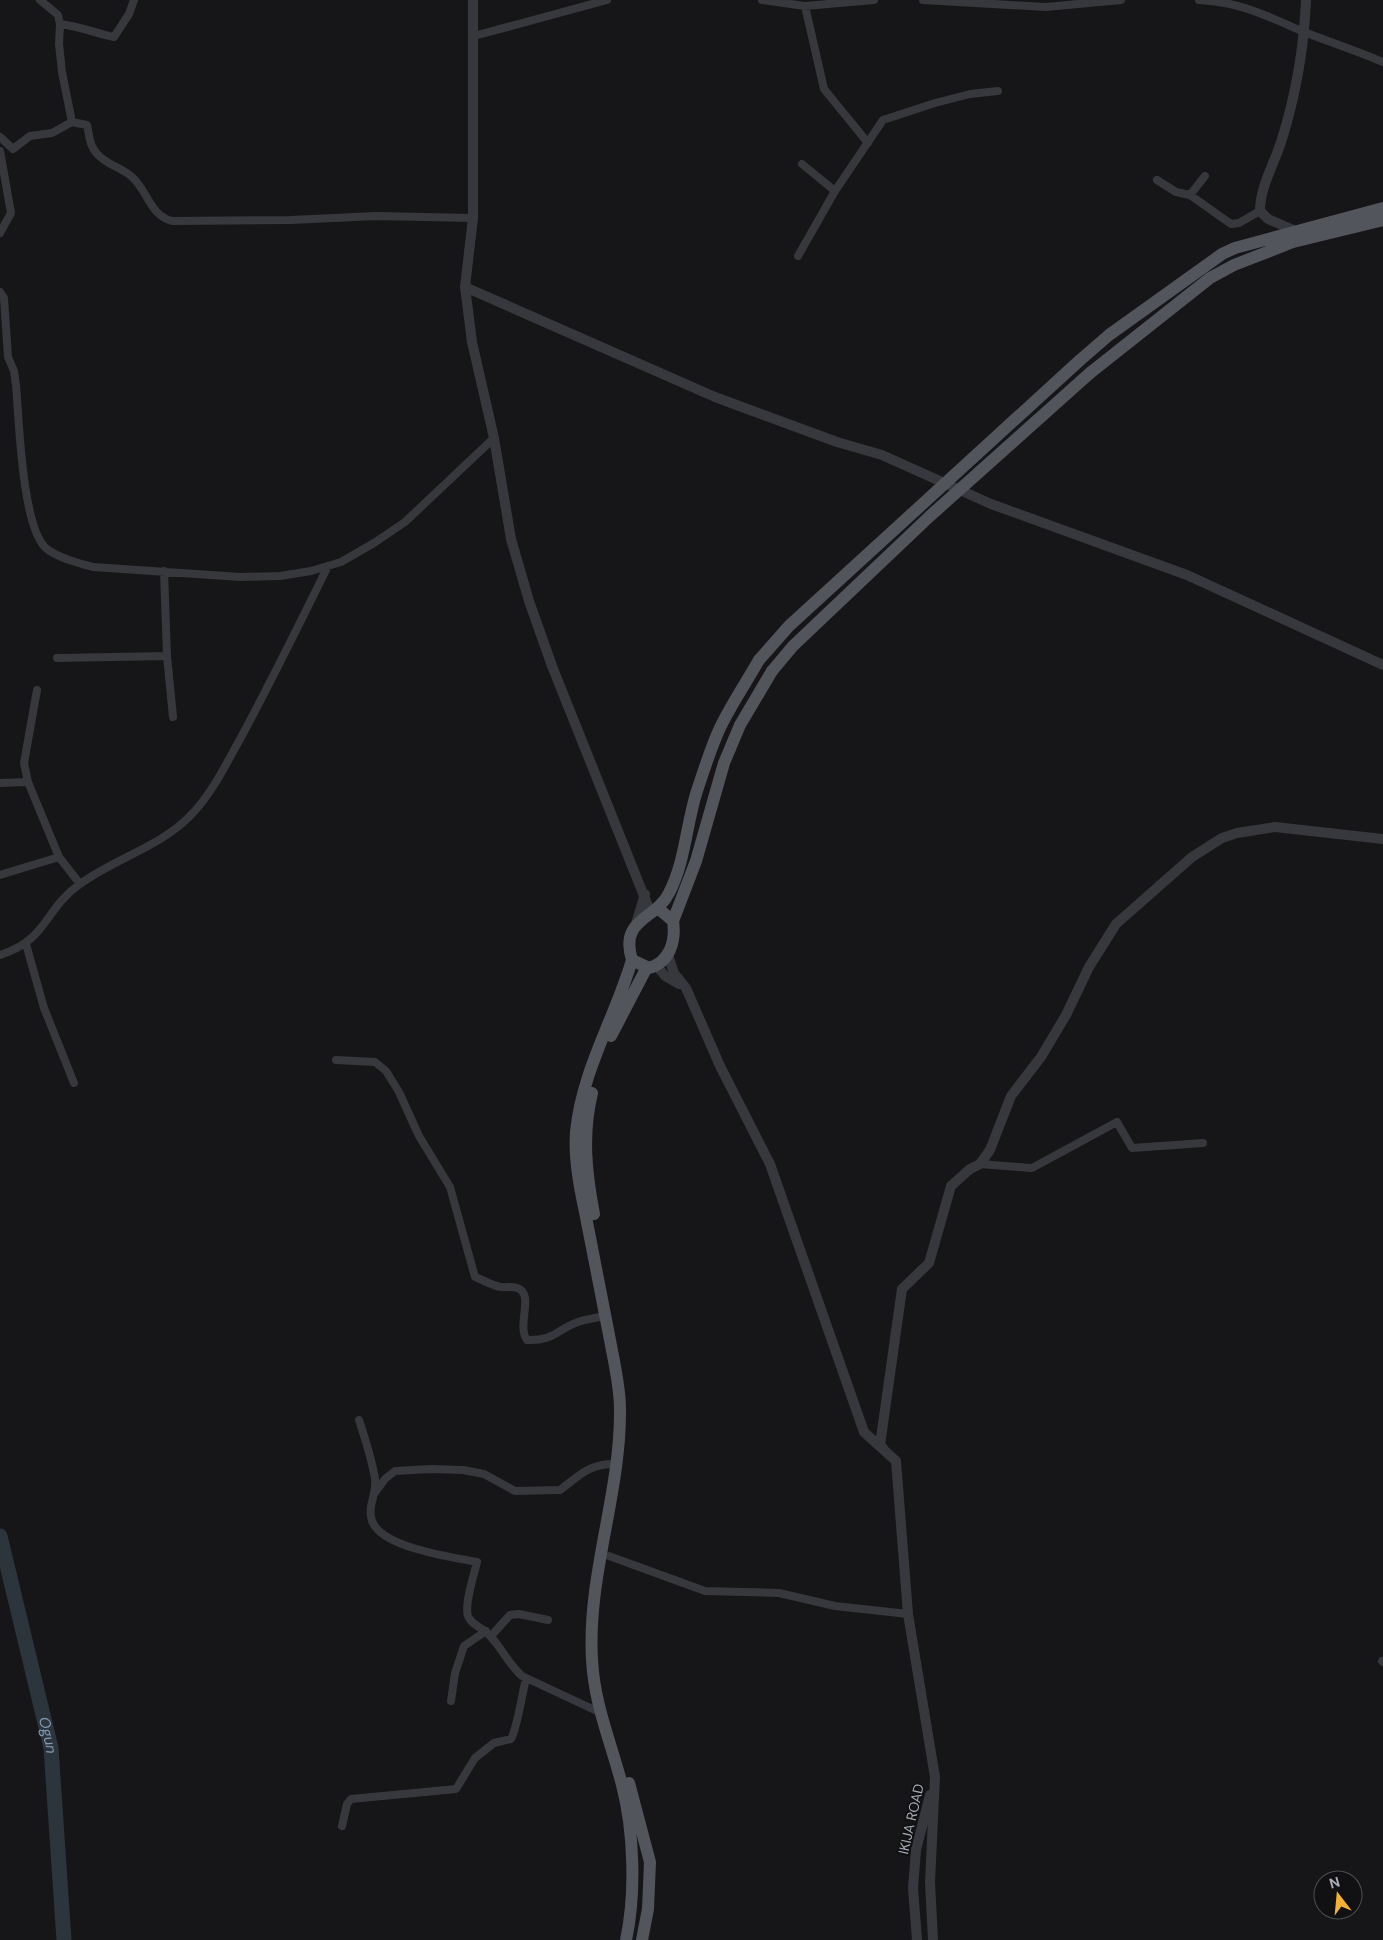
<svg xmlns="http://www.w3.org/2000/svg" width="1383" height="1940" viewBox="0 0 1383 1940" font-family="'DM Sans',sans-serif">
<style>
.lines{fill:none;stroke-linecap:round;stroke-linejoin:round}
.river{stroke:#2c353c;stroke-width:15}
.minor{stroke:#37383d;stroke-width:8}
.tertiary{stroke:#37383d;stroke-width:10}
.primary{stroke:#53555c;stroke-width:12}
.primary-bridge{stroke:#53555c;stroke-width:12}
.labels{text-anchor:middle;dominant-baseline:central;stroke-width:4;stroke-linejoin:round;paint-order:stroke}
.street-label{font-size:14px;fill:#a8adb8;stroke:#111113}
.water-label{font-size:15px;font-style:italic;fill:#7f9bb3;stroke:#111113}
</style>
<rect width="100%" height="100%" fill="#161618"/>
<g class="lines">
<path class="river" id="s1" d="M0,1536L51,1748L64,1940"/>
<path class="minor" d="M40,0L58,15L60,24L59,44L62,72L72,122
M762,0L805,6L874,0
M923,0L1046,7L1121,0
M1199,0C1241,2 1267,16 1304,32C1330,42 1357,51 1383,62
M805,6L824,89L868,143
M60,24C79,26 95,33 114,37L129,14L134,0
M474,36L607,0
M0,137L13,149L30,136L52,133L72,122L87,125C89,132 89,142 93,148C100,162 120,167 131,176C148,190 149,215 172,221L291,220L376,216L473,218
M0,151L11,213L0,233
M802,164L835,191
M1157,180L1176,192L1190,195L1231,224L1239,223L1260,211
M1190,195L1205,176
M798,256L835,191L883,120L935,103L970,94L998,91
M0,292L4,298L8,357L14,371L16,385C19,418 22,530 47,549C59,558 78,563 93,567L240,577L280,576L311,571L341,562L374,543L405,522L494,438
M164,571L167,656L173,717
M57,658L167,656
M37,690L24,763L28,782L59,857L80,884
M0,783L28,782
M0,875L59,857
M26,944L44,1008L74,1083
M0,955C49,939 44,909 80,884C114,859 159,847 189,817C210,797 225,766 239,741C270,684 299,625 328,566
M336,1060L375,1062L386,1071L399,1092L419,1136L450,1187L475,1277C483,1280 493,1286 501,1287C508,1288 515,1285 521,1290C532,1299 517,1327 527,1340C554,1341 556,1330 578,1322C587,1319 596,1318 605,1316
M980,1164L1032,1168L1117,1122L1132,1148L1203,1143
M359,1420C365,1439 372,1459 375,1479C377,1494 367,1506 372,1521C382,1548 452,1557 477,1562C474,1575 464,1605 468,1616C470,1623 482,1628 488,1634C501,1646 508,1664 522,1676L599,1712
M374,1494L385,1479L395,1471L431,1469L463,1470L484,1474L515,1491L560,1490C580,1475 590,1463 617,1464
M609,1556L705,1591L779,1593L835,1606L908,1614
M491,1636L510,1615L519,1614L548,1620
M1382,1661L1383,1662
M451,1701L455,1673L464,1646L486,1631
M342,1826L347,1804L351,1799L456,1789L475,1758L494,1743L511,1739C517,1729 522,1694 526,1679"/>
<path class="tertiary" d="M473,0V218L465,287L472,342L494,438L511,539L529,601L552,666L650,911
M1295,233L1296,231L1268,219L1260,211C1260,186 1275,163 1282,139C1296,94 1304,47 1306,0
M465,287L715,397L837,442L882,455L991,504L1187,575L1383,665
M635,927L645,894
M668,955L674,973L686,988L720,1066L770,1164L864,1432L896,1461L908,1614L935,1777L930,1882L933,1940
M657,966L665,976L679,984
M883,1448L880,1445L902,1289L929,1263L951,1186L970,1169L980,1164L990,1150L1011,1096L1041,1057L1066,1015L1089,967L1116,924L1192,857L1222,838L1237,833L1275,827L1383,839
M917,1940L913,1888L916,1850L930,1795"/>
<path class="primary" d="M1079,361L1109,335L1222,254L1235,248L1383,208
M1090,373L1210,278L1234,265L1293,242L1383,220
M655,910H660L673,921C676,941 670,962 649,968L632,960C619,918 656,920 669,893C685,862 686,827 696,794C703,773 710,750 719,730C730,706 746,683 759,660
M673,921L696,861L724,763L740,725L772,671
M611,1036L647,967
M592,1093C582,1134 586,1173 594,1214
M629,1783L650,1862L648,1909L642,1940
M626,1940C636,1894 634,1831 622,1785C611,1742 594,1704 592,1659C587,1576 621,1493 620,1409C620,1386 614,1362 610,1340C602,1299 594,1258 586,1217C580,1189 574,1160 576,1132C582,1070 615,1018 632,960"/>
<path class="primary-bridge" d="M759,660L789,626L1079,361
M772,671L793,646L930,516L1090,373"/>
</g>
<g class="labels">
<g class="street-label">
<text transform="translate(911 1819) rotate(-77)">IKIJA ROAD</text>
</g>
<g class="water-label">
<text stroke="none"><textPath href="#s1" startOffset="205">Ogun</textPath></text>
</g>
</g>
<g transform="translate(1338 1895) rotate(344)"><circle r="24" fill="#111113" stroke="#4d4f55"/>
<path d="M0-4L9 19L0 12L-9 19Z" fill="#f2b134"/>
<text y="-8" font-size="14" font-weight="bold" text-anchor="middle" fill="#a8adb8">N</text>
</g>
</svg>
